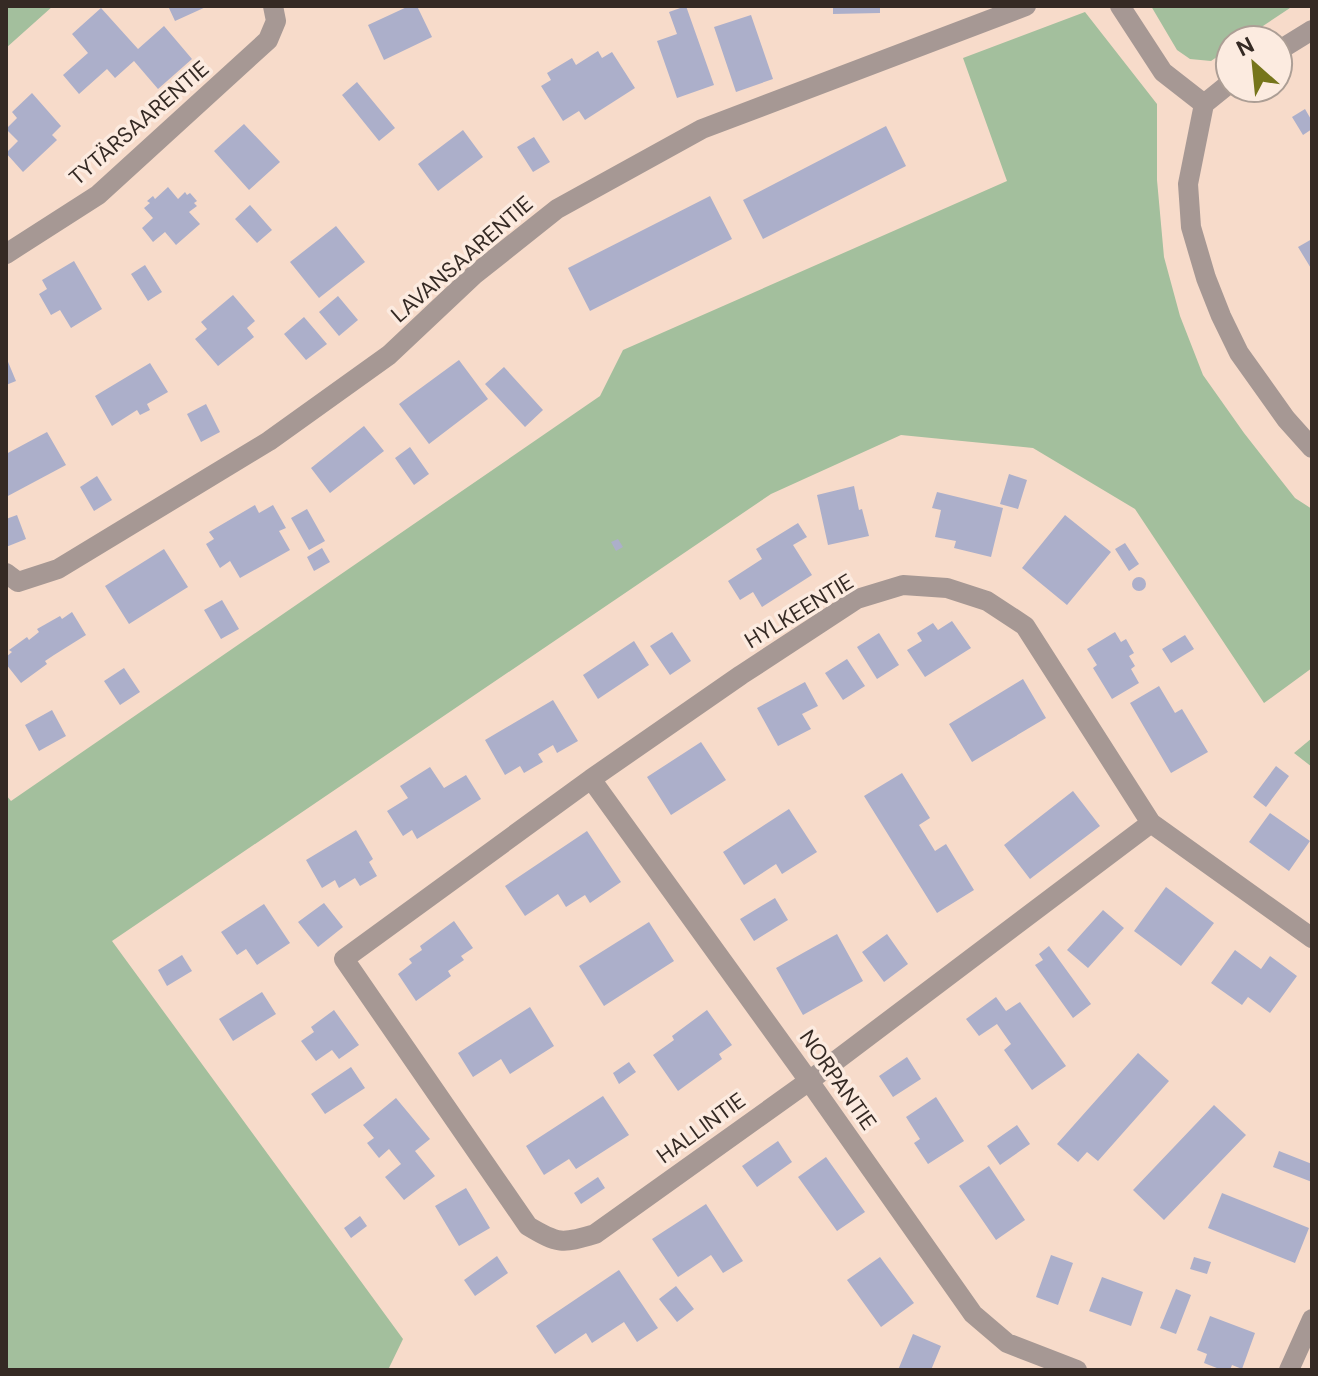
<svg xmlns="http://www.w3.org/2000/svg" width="1318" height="1376" viewBox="0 0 1318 1376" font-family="'DM Sans',sans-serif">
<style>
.green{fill:#a3bf9d}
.building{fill:#acafca}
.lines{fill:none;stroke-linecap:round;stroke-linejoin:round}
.street{stroke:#a69894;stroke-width:20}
.labels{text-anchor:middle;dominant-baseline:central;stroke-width:7;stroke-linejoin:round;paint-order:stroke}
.street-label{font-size:22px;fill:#352a24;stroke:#fcebe0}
</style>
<rect width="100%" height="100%" fill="#f7dbca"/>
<path class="green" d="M6,6H53L6,48Z
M1151,6H1293L1242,40H1230V48L1211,61L1190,59L1177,50Z
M1085,12L1157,104V180L1164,257L1180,316L1203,375L1244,433L1295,498L1312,509V668L1264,703L1135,509L1033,448L901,435L771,494L112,941L403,1339L388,1370H6V795L11,801L600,396L623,350L1007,181L963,58Z
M1312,738V767L1294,753Z"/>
<path class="building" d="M168,6H208L175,21Z
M409,6H417L432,37L384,60L368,25Z
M686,6L714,85L677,98L657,41L677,34L669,12Z
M833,6H880V13L833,14Z
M101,8L138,49L164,26L192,59L158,89L134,61L115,78L107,69L79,94L63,75L88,53L72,34Z
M751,15L773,79L736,92L714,27Z
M598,51L602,58L612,52L635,88L585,120L579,111L563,121L541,86L551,80L547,73L572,58L576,65Z
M357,82L395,128L379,141L342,95Z
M32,93L61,126L52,135L57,140L23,172L6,153L18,141L6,129L17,118L12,112Z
M1305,109L1312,121V129L1303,135L1292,117Z
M244,124L280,162L249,190L214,151Z
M886,126L906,166L763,239L743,200Z
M463,130L483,157L438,191L418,164Z
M534,137L550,162L533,172L517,147Z
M168,187L178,199L185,192L187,195L190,193L197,201L194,203L197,206L189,212L200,224L176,245L165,232L153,242L142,228L153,218L144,208L150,203L147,201L153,196L155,199Z
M710,196L732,239L590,311L568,268Z
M250,205L272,230L257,243L235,219Z
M336,226L365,262L319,298L290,262Z
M1312,239V270L1298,247Z
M74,261L102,309L71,328L60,310L51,315L39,294L47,289L42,280Z
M145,265L162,292L148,301L131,274Z
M233,295L255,321L247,328L254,337L218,366L195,339L207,329L201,322Z
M338,296L358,320L339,336L319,312Z
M304,317L327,344L306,360L284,334Z
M6,357L16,381L6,385Z
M459,360L488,399L429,444L399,404Z
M150,363L168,392L147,404L150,410L140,415L137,410L112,426L95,396Z
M504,367L543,410L525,427L485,384Z
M206,404L220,432L201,442L187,414Z
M364,426L384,451L330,493L311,468Z
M47,432L66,465L6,497V454Z
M410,447L429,474L414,485L395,458Z
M1009,474L1027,480L1018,509L1000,504Z
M97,476L112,500L94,511L80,487Z
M854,486L859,510L862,509L869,536L828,545L817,495Z
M937,492L1003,508L991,557L954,548L956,541L935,537L941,510L932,508Z
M255,505L259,513L273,505L286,528L279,531L290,550L240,578L230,561L220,568L206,544L214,539L209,532Z
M307,509L325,541L309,550L291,518Z
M17,515L26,539L6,547V519Z
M1065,515L1111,552L1067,605L1022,568Z
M798,523L807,537L793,545L812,575L762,607L753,592L740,600L728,581L762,559L756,549Z
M618,539L623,547L616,551L611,542Z
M1125,543L1139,564L1129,571L1115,549Z
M322,548L330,562L314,571L307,557Z
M164,549L188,587L129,624L105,586Z
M1132 584a7 7 0 1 1 14 0a7 7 0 1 1-14 0Z
M222,600L239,629L221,639L204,610Z
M72,612L86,635L54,655L45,661L47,664L21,683L6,664V657L12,652L9,650L27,637L29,640L39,632L37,629L60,616L62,619Z
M952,621L971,648L925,677L907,650L922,641L917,633L933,623L938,630Z
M672,632L691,661L670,675L650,646Z
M1115,632L1121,642L1126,639L1134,653L1129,656L1135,666L1131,669L1139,683L1112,699L1093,668L1097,665L1087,649Z
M879,633L899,665L877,679L857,647Z
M1185,635L1194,649L1171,663L1162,649Z
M634,641L649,665L598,699L583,675Z
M847,659L865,686L843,700L825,673Z
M124,668L140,692L120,705L104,681Z
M1023,679L1046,718L972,762L949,724Z
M805,682L818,706L802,714L811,729L778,746L757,708Z
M1159,686L1175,713L1182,709L1208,752L1171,773L1130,703Z
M553,700L578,741L557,753L553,745L538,754L543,762L524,773L520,766L505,775L485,740Z
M52,710L66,736L39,751L25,725Z
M701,742L726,780L671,815L647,777Z
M1276,766L1289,776L1266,807L1253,797Z
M430,767L444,788L466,775L481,799L417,839L412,830L403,836L387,811L408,798L400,786Z
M902,773L930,818L919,825L935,851L946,844L974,890L937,913L864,796Z
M1073,791L1100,826L1030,879L1004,845Z
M789,809L817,852L782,874L776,864L744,885L723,852Z
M1270,813L1310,841L1289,871L1249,842Z
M356,830L373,859L369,862L377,876L360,886L355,878L339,888L335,880L322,888L306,860Z
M587,831L621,882L590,903L585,895L566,907L558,894L525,916L505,886Z
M1166,887L1214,923L1181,966L1134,931Z
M775,898L788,920L754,941L740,919Z
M324,903L343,927L318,947L298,922Z
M264,904L290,943L257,965L246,949L237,955L221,932Z
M1103,910L1124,928L1088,968L1067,950Z
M454,921L473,948L461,956L464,960L448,971L451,976L416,1001L398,974L412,963L409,959L422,950L420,946Z
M649,922L674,961L604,1006L579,966Z
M837,934L863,981L803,1015L776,968Z
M887,934L908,964L884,982L862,952Z
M1049,946L1091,1004L1073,1018L1035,965L1043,960L1039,954Z
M1235,950L1261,969L1270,956L1297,976L1270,1013L1248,997L1242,1005L1211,983Z
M182,955L192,971L167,986L158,970Z
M262,992L276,1014L233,1041L219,1019Z
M996,997L1006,1011L1020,1002L1066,1066L1032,1090L1004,1050L1011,1044L997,1024L979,1036L966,1019Z
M530,1007L554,1046L510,1074L501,1059L473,1077L458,1053Z
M334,1010L359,1045L339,1059L332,1050L316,1061L301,1041L314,1032L311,1027Z
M707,1010L732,1045L719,1054L722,1059L678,1091L653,1055L674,1040L672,1036Z
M1138,1053L1169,1081L1098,1161L1087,1152L1078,1162L1057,1144Z
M907,1057L921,1079L893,1097L879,1076Z
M629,1062L636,1072L619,1084L613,1073Z
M351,1067L365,1088L325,1114L311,1094Z
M603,1096L629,1135L576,1169L569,1159L544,1175L526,1146Z
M936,1097L964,1141L928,1164L914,1143L920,1139L906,1117Z
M396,1098L430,1139L415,1151L435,1176L404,1200L385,1177L401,1164L389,1149L379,1158L367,1143L374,1138L363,1125Z
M1214,1105L1246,1135L1164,1220L1133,1190Z
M1017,1125L1030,1144L1000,1165L987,1146Z
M778,1141L792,1162L757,1187L742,1166Z
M1279,1151L1312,1164V1182L1273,1167Z
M826,1157L865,1212L837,1231L798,1177Z
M989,1166L1025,1220L996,1240L959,1186Z
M598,1177L605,1188L581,1204L574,1193Z
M466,1188L490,1228L459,1246L435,1206Z
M1222,1193L1309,1228L1295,1263L1208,1228Z
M706,1204L743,1261L723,1273L711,1255L678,1277L652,1239Z
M360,1216L367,1226L351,1238L344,1228Z
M1051,1255L1073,1263L1058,1305L1036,1297Z
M497,1256L508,1273L475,1296L464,1280Z
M880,1257L914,1303L881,1327L847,1280Z
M1194,1257L1211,1262L1207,1274L1190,1269Z
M619,1270L658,1328L637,1342L624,1322L592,1343L586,1333L555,1354L536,1326Z
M1102,1277L1143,1292L1131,1326L1089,1311Z
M676,1286L694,1309L677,1322L659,1299Z
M1176,1289L1191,1295L1176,1334L1160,1328Z
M1210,1316L1255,1333L1242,1369L1232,1365L1230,1370H1222L1204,1363L1207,1354L1197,1350Z
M913,1334L941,1346L931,1370H898Z"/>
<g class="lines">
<path class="street" d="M1120,6L1163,72L1204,104
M1278,51L1312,30
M1230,83L1204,104L1188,184L1191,227L1206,278L1221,316L1239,353L1286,419L1312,448
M6,254L98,195L268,40L276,21L273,6
M6,573L18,582L58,569L269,441L389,355L474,275L557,209L702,129L1026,6
M591,779L809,1081L973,1314L1007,1343L1077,1370
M1151,823L809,1081L595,1234C562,1244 558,1244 528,1226L344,959L591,779L741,675L857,599L903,585L947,588L987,601L1025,626L1151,823L1312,938
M1289,1370L1312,1319"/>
</g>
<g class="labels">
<g class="street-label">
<text transform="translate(139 123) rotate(-41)">TYTÄRSAARENTIE</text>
<text transform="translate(462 259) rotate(-41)">LAVANSAARENTIE</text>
<text transform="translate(799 611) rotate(-31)">HYLKEENTIE</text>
<text transform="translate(838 1080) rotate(55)">NORPANTIE</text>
<text transform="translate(701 1128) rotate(-36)">HALLINTIE</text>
</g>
</g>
<rect width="1318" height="1376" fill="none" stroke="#352a24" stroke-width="16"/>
<g transform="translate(1254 64) rotate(333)"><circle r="38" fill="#fcebe0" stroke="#ac9e95" stroke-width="2"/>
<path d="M0-6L14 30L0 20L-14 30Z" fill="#76751b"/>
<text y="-12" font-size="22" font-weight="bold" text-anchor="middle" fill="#352a24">N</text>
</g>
</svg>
